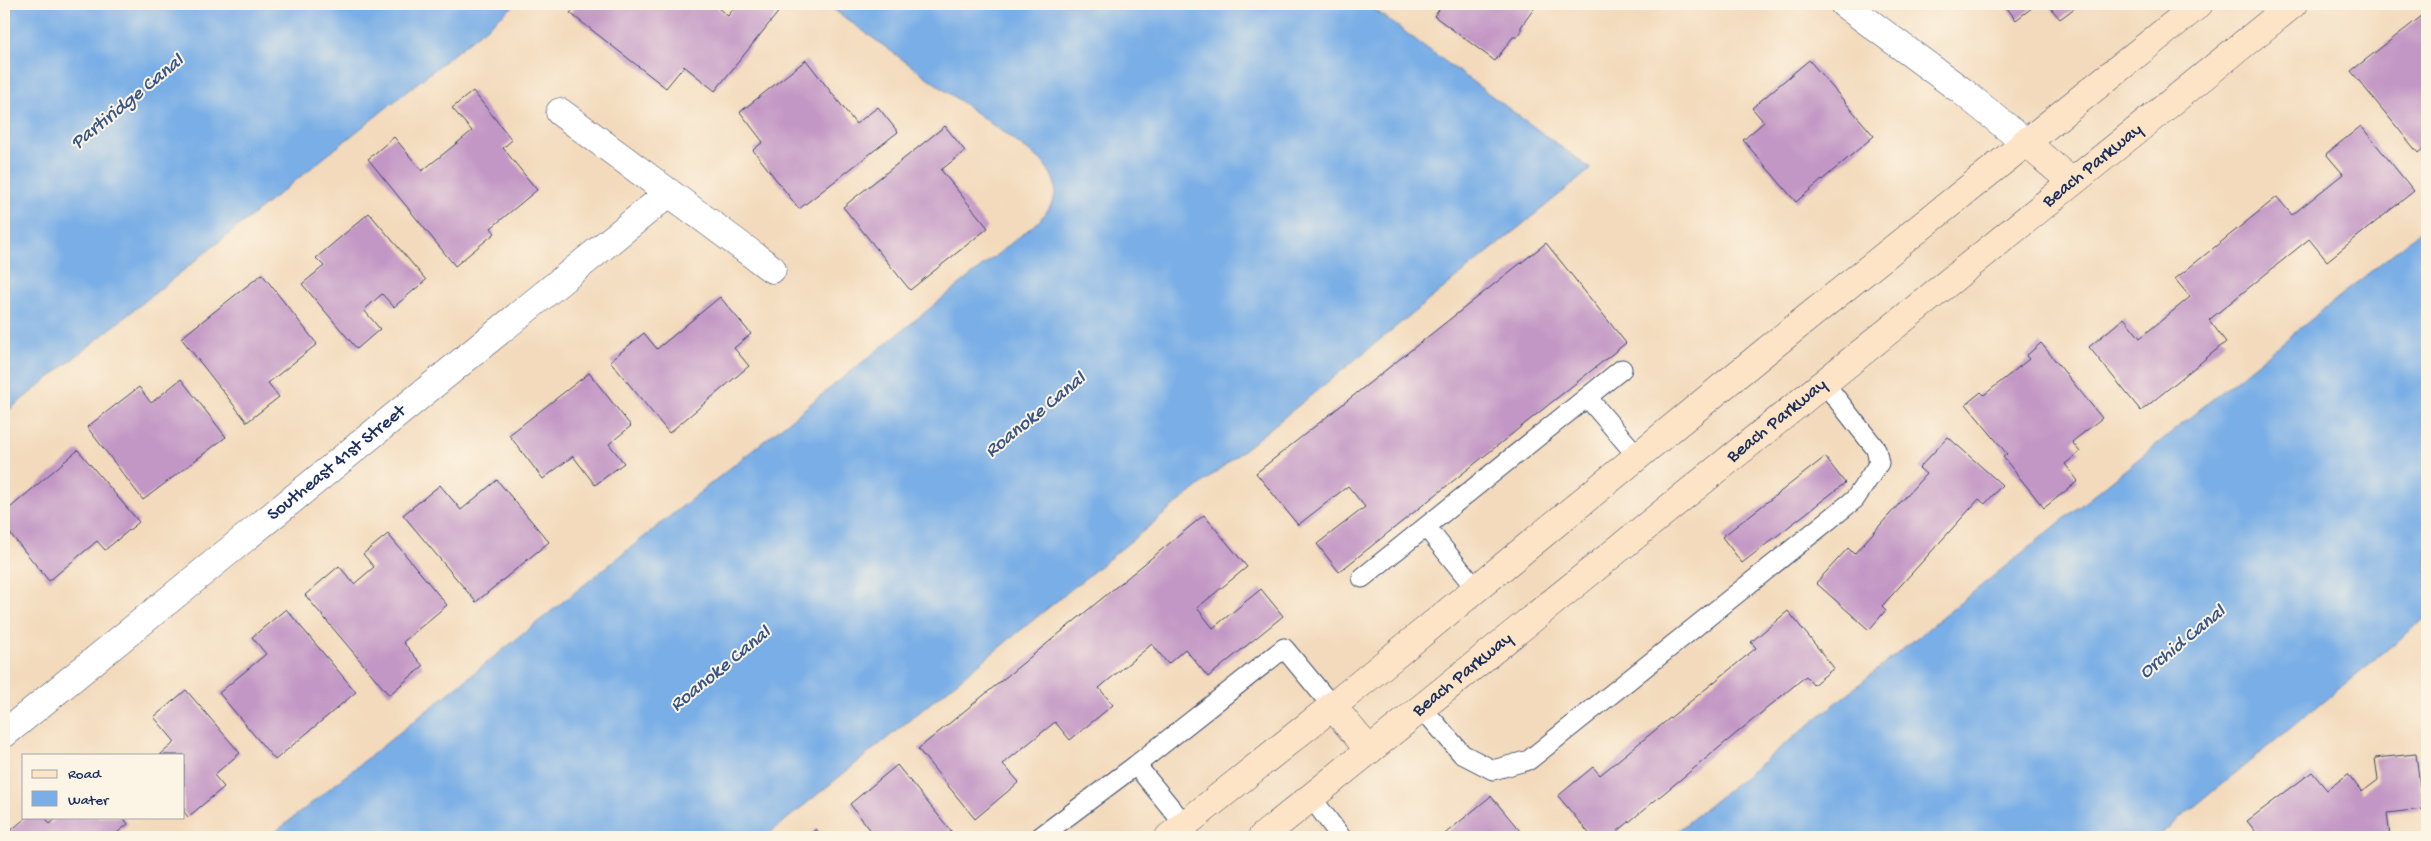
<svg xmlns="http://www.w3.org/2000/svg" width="2431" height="841" viewBox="0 0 2431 841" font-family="'Gochi Hand',sans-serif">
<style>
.water{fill:#79aee6;stroke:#4a6ea2}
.building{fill:#c297c5}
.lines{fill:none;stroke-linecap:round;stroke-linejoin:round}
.lane-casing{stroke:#3b496c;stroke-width:21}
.street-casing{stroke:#3b496c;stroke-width:29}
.secondary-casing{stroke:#3b496c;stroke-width:29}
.lane{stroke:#fff;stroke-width:19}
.street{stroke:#fff;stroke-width:28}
.secondary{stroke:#fee4c6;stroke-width:28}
.labels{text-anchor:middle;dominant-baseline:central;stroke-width:4;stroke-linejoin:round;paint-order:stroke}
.street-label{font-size:19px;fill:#1b2f5e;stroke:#fcf5e5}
.water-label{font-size:20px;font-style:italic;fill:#375587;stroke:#fcf5e5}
</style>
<rect width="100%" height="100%" fill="#fcf5e5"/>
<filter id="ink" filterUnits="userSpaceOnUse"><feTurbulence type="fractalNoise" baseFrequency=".02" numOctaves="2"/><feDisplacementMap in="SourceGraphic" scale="10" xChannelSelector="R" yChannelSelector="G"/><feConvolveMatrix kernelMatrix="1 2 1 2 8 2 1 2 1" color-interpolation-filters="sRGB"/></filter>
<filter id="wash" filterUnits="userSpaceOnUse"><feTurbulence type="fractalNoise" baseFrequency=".0096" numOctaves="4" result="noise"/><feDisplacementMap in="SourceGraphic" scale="20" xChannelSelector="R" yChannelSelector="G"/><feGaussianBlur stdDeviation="1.12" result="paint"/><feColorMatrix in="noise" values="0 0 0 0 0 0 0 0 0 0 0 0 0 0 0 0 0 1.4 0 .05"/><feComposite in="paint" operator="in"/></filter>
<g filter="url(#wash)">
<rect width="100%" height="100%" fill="#f3dabc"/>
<path class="water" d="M9,4H516L4,414V8Z
M826,4H1367L1591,169L765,837H269L1039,221C1060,197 1061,185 1041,160Z
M2427,226V617L2157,837H1670Z"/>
<g id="blocks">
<path class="building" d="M578,4H713L728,16L737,4H771L780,10L715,91L684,66L666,88L570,13Z
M1444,4H1531L1535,7L1521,27V32L1517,37H1513L1495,61L1434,16Z
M2004,4H2037L2016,20Z
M2047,4H2080L2060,19Z
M2427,12V145L2418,153L2351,71Z
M806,60L856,124L878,107L898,132L799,209L753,150L763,142L740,112Z
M1809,60L1874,136L1796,202L1743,140L1764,122L1752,108Z
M473,91L512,140L503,148L537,190L491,228L495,233L455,266L368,159L394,137L422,171L472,131L452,108Z
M945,126L965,151L941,170L988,228L910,290L843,207Z
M2361,126L2414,191L2327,261L2309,239L2209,320L2226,342L2141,411L2089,347L2124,318L2140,338L2190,297L2175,279L2277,197L2292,215L2343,174L2326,154Z
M369,213L426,280L394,307L382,294L364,310L380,329L357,349L302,284L324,266L316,258Z
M1546,243L1626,343L1339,572L1317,544L1365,507L1348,486L1298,525L1256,473Z
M262,274L317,344L268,383L279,397L247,422L181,338Z
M720,297L751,334L734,348L749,366L669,433L610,361L644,333L657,349Z
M2041,343L2102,418L2072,442L2080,452L2065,464L2078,481L2044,508L2003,457L2007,454L1966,404L1981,392L1984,395L2029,359L2026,356Z
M589,373L631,426L609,444L624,463L595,485L573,456L543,479L509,435Z
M181,379L226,437L143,500L87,427L139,387L151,403Z
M1948,437L2002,485L1985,504L1979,499L1882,606L1886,610L1869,630L1816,583L1848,548L1854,554L1926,474L1919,468Z
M78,450L139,522L105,550L97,541L49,581L4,526V513Z
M1825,457L1845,483L1742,563L1722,537Z
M497,480L549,542L476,602L403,515L440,485L461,510Z
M1204,515L1247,567L1197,608L1213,628L1261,589L1283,616L1208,677L1185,649L1168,664L1152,644L1099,688L1113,705L1070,740L1055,722L1003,764L1019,782L975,819L918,749Z
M388,534L447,605L403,642L423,666L389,695L305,595L339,566L354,584L374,567L363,554Z
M286,609L356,692L275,760L219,693L266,654L252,637Z
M1788,611L1834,668L1813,685L1806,676L1618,831L1623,837H1592L1558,796L1593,767L1600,775L1756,648L1751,642Z
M186,690L240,753L214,775L224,787L188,817L184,812V755H160L175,742L154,717Z
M2416,754L2423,809L2387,813L2390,837H2260L2247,821L2312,772L2327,790L2348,774L2362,792L2378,780L2375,758Z
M897,765L956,837H876L850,804Z
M1491,796L1525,837H1441Z
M27,817H45L50,824L58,817H123L128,824L117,833L121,837H7L5,835Z
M816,829L823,837H807Z"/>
</g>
</g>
<g filter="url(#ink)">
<use href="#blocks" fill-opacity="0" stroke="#3b496c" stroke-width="1"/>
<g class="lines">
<defs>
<path id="lane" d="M1587,397L1638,457
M1426,527L1476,589
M1362,578L1622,369
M1422,708L1462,754L1493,770L1529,760L1855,499L1879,463L1876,449L1825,384
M1136,765L1284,648L1332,706
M1311,797L1341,837
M1040,837L1136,765L1185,825"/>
<g id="street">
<path d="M1844,4L1962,91L2025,142"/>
<path d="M560,112L772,269"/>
<path id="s1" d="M4,734L669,193"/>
</g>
<g id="secondary">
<path d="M2025,142L2072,182"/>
<path d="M1332,706L1369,750"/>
<path d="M1169,837L1365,680L1766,351L2199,4"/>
<path id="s2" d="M1262,837L2293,4"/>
</g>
</defs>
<use href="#lane" class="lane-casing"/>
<use href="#street" class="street-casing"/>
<use href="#secondary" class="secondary-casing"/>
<use href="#lane" class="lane"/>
<use href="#street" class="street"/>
<use href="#secondary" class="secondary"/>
</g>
</g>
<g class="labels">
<g class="street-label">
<text stroke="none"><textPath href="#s2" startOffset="1068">Beach Parkway</textPath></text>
<text stroke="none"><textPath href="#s2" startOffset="662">Beach Parkway</textPath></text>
<text stroke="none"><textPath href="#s1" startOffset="429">Southeast 41st Street</textPath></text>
<text stroke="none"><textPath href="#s2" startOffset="258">Beach Parkway</textPath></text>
</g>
<g class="water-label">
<text transform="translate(128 103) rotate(-39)">Partiridge Canal</text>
<text transform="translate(1036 416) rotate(-39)">Roanoke Canal</text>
<text transform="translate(2183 643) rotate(-39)">Orchid Canal</text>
<text transform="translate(721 670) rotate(-39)">Roanoke Canal</text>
</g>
</g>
<rect width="2431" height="841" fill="none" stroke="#fcf5e5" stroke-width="20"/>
<rect x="22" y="754" width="162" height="65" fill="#fcf5e5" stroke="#a2a6af"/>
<rect x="32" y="770" width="25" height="8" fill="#fee4c6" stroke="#a2a6af"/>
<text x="68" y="778" font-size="15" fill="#1b2f5e">Road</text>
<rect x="32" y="791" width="25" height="15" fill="#79aee6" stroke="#a2a6af"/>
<text x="68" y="804" font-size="15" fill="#1b2f5e">Water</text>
</svg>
